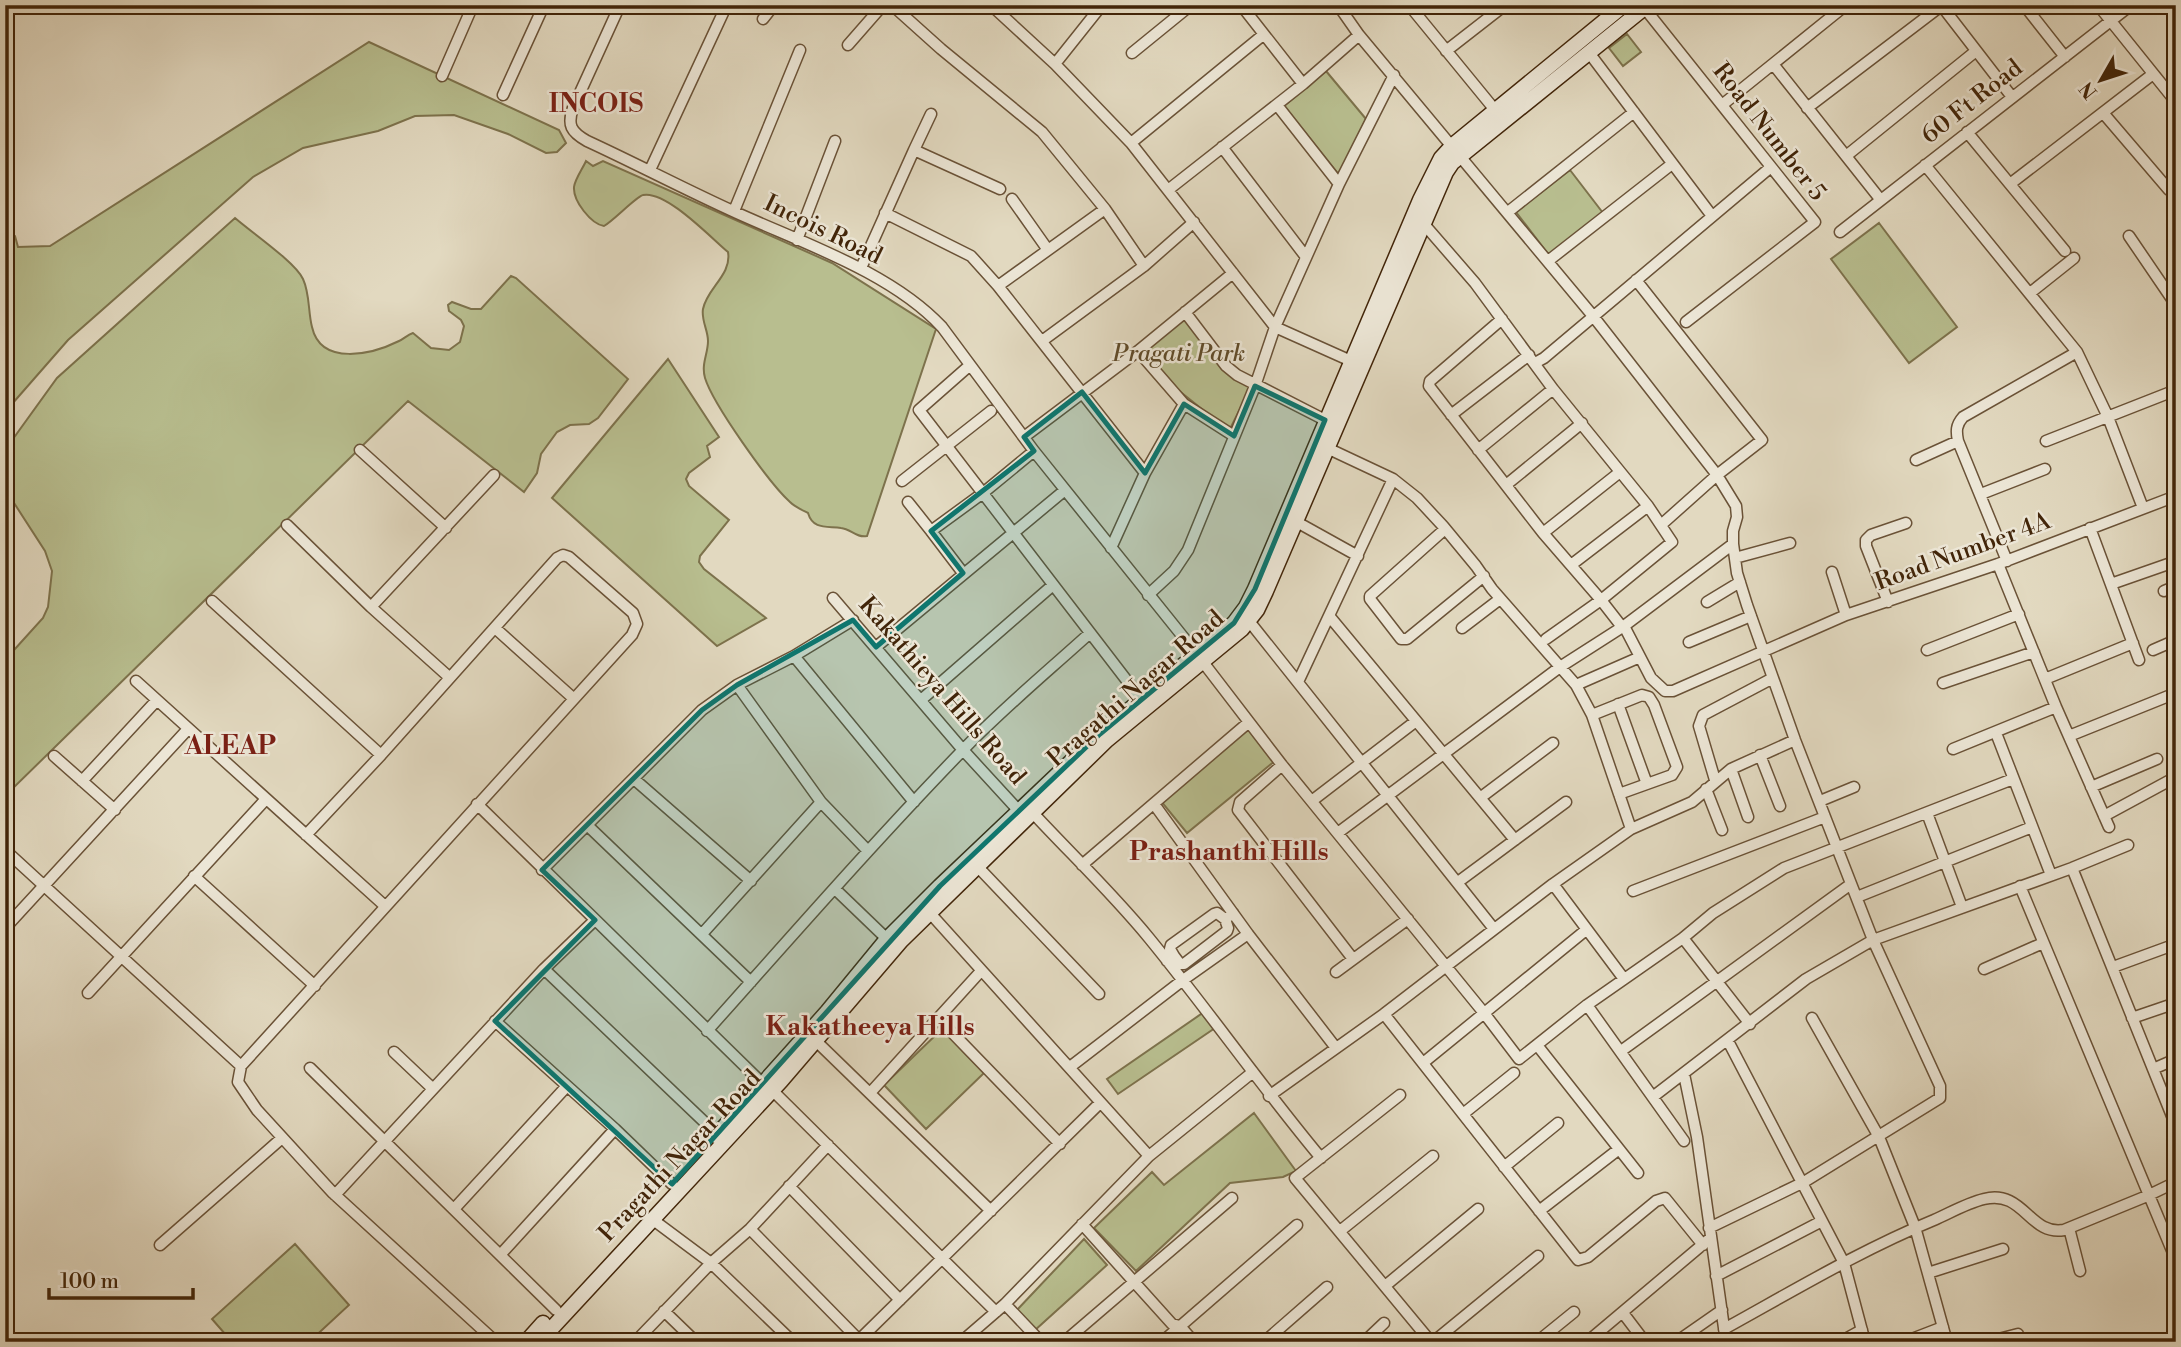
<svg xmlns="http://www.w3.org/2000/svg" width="2181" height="1347" viewBox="0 0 2181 1347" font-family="'Libre Bodoni',serif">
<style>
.green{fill:#b8be8f;stroke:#7d724c;stroke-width:2}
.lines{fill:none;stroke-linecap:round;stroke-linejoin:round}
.minor-casing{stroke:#6a5237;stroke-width:13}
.secondary-casing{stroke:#422509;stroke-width:17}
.minor{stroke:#ece6d6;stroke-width:10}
.secondary{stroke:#ece6d6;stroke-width:14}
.marked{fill:#0f766e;fill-opacity:0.2;stroke:#0f766e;stroke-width:5;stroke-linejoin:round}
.labels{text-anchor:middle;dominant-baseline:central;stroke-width:5;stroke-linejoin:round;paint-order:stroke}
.street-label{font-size:24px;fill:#422509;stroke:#ece6d6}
.park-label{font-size:24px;font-style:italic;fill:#604b2a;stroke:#ece6d6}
.neighbourhood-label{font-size:26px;font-weight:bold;fill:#7a1f14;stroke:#ece6d6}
</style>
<rect width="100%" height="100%" fill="#e2d9c0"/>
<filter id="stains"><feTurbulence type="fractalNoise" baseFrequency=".00286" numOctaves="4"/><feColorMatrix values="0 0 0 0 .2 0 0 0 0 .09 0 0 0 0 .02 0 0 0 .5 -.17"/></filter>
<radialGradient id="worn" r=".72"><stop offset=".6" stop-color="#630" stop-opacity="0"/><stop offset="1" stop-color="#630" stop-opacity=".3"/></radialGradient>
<path class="green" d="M1627,34L1641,52L1623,66L1609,48Z
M369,42L559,130L566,143L557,152L546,153L508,134L454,115L415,116L378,131L303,148L253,177L68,340L5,412V234L15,236L18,247L50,246Z
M1326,71L1366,119L1340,176L1284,106Z
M586,161L593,166L603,161L832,263L936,329L867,536C856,538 851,529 841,528C827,526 813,530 808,513C802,510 795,507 790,502C769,483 713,404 705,378C701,364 708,354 708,341C708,330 701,320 703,309C707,288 732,275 728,252C711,238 666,190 643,195C637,196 613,221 604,226C591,224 573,201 574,187C575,179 583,168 586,161Z
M1570,170L1603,213L1549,255L1516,212Z
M235,218C251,232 295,262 303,279C310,294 308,312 312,327C321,367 373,354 399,341C404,339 407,335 413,333L431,348L449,350L460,342L464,326L461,320L449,311L448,305L452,302L471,309H481L511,276L516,278L628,379L598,418L589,424L570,425L557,432L541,454L537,473L524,492L408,401L5,796L9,769L5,759V660L43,618L48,607L52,571L45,551L5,489V450L57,378Z
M1879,223L1957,327L1909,363L1831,259Z
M1184,318L1251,387L1230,429H1227L1173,386L1142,349Z
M668,359L719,437L707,446L710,457L689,473L686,479L689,486L729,520L700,556L699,562L704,569L766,618L717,646L552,498Z
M1249,727L1276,760L1187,833L1160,800Z
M1204,1012L1215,1028L1118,1094L1107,1079Z
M942,1029L984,1073L926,1129L884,1085Z
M1254,1113L1296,1171L1283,1177L1230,1183L1136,1271L1094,1228L1152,1172L1164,1185Z
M1084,1239L1107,1265L1034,1331L1017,1310Z
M295,1244L349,1305L309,1342H232L212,1319Z"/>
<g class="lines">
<defs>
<path id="minor" d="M620,5L573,108C567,125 571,132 587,141C637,164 686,190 737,213C803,243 892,273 942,327L1034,451L1196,653L1282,765L1484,1013L1519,1059L1587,1005L1683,938L1713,913L1784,868L2013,779
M892,5L941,49L1042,132L1105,209L1144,266
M991,5L1055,64L1131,143L1275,327L1351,361
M1241,5L1303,84
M1338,5L1359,35L1593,316L1717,475L1736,506L1737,517L1733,531V544L1737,573L1747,605L1795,740L1873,940L1940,1086V1098L1804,1182L1709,1228
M1409,5L1495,110
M1642,5L1815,222L1686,322
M1941,5L2012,97
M2024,5L2065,57
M2098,5L2176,102
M2173,5L2176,9
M763,19L774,5
M848,45L883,5
M1446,51L1505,5
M1132,53L1191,5
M1590,54L1712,216
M1055,64L1102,5
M1773,64L1880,199
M442,76L473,5
M503,95L544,5
M1277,105L1339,184
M1722,105L1846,5
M1807,108L1941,6
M2104,114L2169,190
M1967,132L2065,251
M1131,143L1263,35
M1222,147L1306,257
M914,150L931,114
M1846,156L1976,51
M1925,165L2077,352L2108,417L2143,508
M650,170L723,13
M2010,184L2153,74
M1168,190L1303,84L1359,35
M1012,199L1048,250
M734,211L800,50
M1508,212L1634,112
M885,213L971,256L998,286L1145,473
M1423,223L1475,283L1553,389L1648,506L1672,542L1601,600L1546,639
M1840,232L2131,5
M2129,236L2176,305
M797,240L835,141
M1548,261L1672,164
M861,268L914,150L1000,189
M1636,280L1762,440L1717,475L1661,525
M998,286L1105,209
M2030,293L2074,258
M1185,312L1226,366L1237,375L1325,420
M1502,319L1430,381L1429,386L1543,533L1601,600L1622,627
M1042,341L1144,266L1194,222
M1138,351L1184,404L1234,436
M1535,363L1544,358L1771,167
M969,366L919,410L1141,699
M1451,415L1529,355
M1024,437L1138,351L1233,273
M2046,441L2176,390
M360,450L446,528
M1478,450L1553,389
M1916,460L1958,441
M1393,479L1417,498L1443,526L1476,566L1492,589L1576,685L1592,715L1631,829
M902,481L991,411
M1506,485L1582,423
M1981,494L2045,469
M908,502L931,531L983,493L1034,451
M1295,521L1358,556
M287,525L371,607L449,677
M2090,528L2139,660
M1445,529L1370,596V599L1401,639H1407L1484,576
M931,531L963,573
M1543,533L1620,472
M1111,548L1145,473L1184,404
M1735,558L1790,543
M2007,561L1958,441C1956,431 1956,425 1963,417L2077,352
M1998,564L2056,707L2109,827
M1571,565L1648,506
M1832,572L1846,615
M2111,584L2174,562
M2164,591L2176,586
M1148,595L1174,571L1188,550L1255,386L1275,327L1339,184L1394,75
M833,598L963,750L1019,811
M212,601L381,755
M1707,602L1740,582
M1888,602L1866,546V540L1871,535L1906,523
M371,607L494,475
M1330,617L1515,840
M1249,621L1494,929
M1624,626L1651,678L1665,691H1673L1846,615L1998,564L2176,496
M495,628L573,698
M1462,628L1500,599
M1689,642L1751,616
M876,647L1065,490
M1927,650L2019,614
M2153,650L2176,640
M794,656L914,802
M2045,679L2133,643
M136,681L385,906
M1298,682L1393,479L1327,448
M1943,683L2034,652
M737,685L821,802L867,850
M1576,685L1640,657
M921,700L1053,585
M1618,704L1647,784
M1592,715L1642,695L1649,697L1654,705L1677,767L1672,775L1619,794
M1996,733L2051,875
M2069,736L2176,693
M1953,749L2056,707
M1760,755L1780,806
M54,756L115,810
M1282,765L1240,802L1238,810L1353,959
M1731,769L1748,817
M634,779L751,881
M1715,780L1699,726L1703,715L1773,678
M82,781L157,700
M2091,787L2157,759
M1706,789L1722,830
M1480,798L1553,743
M1313,800L1416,721
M1820,801L1854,787
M477,804L762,1083
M1154,804L1248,934L1336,1048
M1032,812C1071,854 1113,894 1149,938C1208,1010 1261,1086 1321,1158
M1927,813L1962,907
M2104,816L2176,777
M587,825L751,982
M1339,832L1560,667L1624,626L1733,544
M306,835L381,755L557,558L563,555L569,557L633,613L637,624L632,635L241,1066L238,1082L257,1110L333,1193L496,1342
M5,850L241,1066
M1082,865L1249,722
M977,866L1099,994
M2072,868L2176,1126
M542,870L702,710L737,685L794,656L853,620
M194,876L315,986
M1458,882L1566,802
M1553,884L1624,979
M2020,886L2176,1260
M835,889L887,939
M1633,891L1825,817
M1857,897L2032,827
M929,912L1149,1156
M5,928L188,729
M702,934L821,802
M1683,938L1750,1024
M1174,956L1180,964H1184L1227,931L1228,928L1225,919
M1167,961L1174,956L1170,949L1171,945L1214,914L1217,913L1225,919L1233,913
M2113,967L2176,944
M544,969L718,1135
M1984,969L2043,943
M1336,972L1408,919
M88,993L266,799
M1587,1005L1684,1141
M1384,1014L1578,1260L1588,1257L1656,1201L1665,1198L1703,1245
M938,1018L1060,1144
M1812,1018L1879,1137L1915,1227L1947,1342
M2132,1018L2176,1003
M495,1021L615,1129L672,1184
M707,1031C791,937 874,842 961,752C1001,710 1047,672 1090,633
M816,1041L991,1211
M1728,1041L1844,1263L1865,1342
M1537,1045L1638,1173
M1621,1051L1851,884
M394,1052L432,1088
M1423,1063L1586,930
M1070,1067L1183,980L1248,934
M310,1068L556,1310
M2153,1069L2176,1059
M1684,1074L1697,1137L1726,1342
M772,1090L996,1312
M870,1093L981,971
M1400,1095L1295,1178L1431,1342
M1269,1096L1384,1014L1553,884L1631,829L1692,802L1731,769L1795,740
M1654,1096L1806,979L1873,940L2072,868L2128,845
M1463,1114L1514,1073
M1504,1167L1558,1123
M789,1186L900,1300
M335,1195L544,969L595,920
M454,1209L567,1086
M1539,1211L1619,1149
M652,1219L711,1263L793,1342
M1082,1224L1172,1324L1180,1326L1194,1342
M2069,1228L2080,1271
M750,1229L859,1340
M1340,1231L1433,1156
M160,1245L282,1138
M501,1254L615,1129
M1928,1273L2003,1249
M1716,1276L1822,1221
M1385,1286L1478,1209
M1005,1304L1041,1342
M664,1311L696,1342
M1623,1313L1645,1342
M1724,1329C1793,1291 1861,1250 1934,1220C1950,1213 1967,1203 1984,1199C2024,1189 2029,1236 2064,1230L2147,1196L2176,1182
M635,1342L711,1263L750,1229L828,1145
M857,1342L1100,1103
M961,1342L1005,1304L1149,1156L1253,1072
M1064,1342L1232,1198
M1162,1342L1297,1225
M1264,1342L1327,1287
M1364,1342L1384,1323
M1433,1342L1538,1256
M1537,1342L1574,1312
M1587,1342L1708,1240
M1676,1342L1722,1310
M1840,1342L1862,1330
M1904,1342L1943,1327
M1987,1342L2018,1334"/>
<path id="secondary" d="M716,1136L827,1012L887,939L940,886L1100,734L1234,623L1246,607L1255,589L1420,200L1441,158L1453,145L1624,5
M526,1342L543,1323
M539,1342L781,1081L901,941L1107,740L1242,629L1257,610L1266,591L1446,172L1452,163L1648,5"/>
</defs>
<use href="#minor" class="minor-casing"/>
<use href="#secondary" class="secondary-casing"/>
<use href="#minor" class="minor"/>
<use href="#secondary" class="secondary"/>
</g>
<path class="marked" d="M1255,386L1325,420L1255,589L1234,623L1100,734L940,886L672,1184L495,1021L595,920L542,870L702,710L737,685L853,620L876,647L963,573L931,531L1034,451L1024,437L1082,392L1145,473L1184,404L1234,436Z"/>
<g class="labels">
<g class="street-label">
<text transform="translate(1972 102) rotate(-38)">60 Ft Road</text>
<text transform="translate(1769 132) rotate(52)">Road Number 5</text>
<text transform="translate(823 230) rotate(26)">Incois Road</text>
<text transform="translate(1963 552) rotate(-20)">Road Number 4A</text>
<text transform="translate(1136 689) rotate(-41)">Pragathi Nagar Road</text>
<text transform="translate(942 691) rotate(49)">Kakathieya Hills Road</text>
<text transform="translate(680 1156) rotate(-47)">Pragathi Nagar Road</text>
</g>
<g class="park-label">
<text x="1179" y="354">Pragati Park</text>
</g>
<g class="neighbourhood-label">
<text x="596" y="104">INCOIS</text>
<text x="230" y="746">ALEAP</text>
<text x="1229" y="852">Prashanthi Hills</text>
<text x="870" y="1027">Kakatheeya Hills</text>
</g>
</g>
<rect width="2181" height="1347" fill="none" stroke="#e2d9c0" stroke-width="28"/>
<rect x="7" y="7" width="2167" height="1333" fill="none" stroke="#422509" stroke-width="3.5"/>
<rect x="14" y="14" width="2153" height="1319" fill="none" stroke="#422509" stroke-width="2"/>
<g transform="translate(2101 80) rotate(231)" stroke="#ece6d6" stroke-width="5" paint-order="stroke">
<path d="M0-5L12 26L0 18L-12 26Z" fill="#422509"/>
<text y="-10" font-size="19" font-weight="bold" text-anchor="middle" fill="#422509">N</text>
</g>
<path d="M49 1288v10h144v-10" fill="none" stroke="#422509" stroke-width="3.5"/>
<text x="60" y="1288" font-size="21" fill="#422509" stroke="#ece6d6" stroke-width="5" paint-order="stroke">100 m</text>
<rect width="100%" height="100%" filter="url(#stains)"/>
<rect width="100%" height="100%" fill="url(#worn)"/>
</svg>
